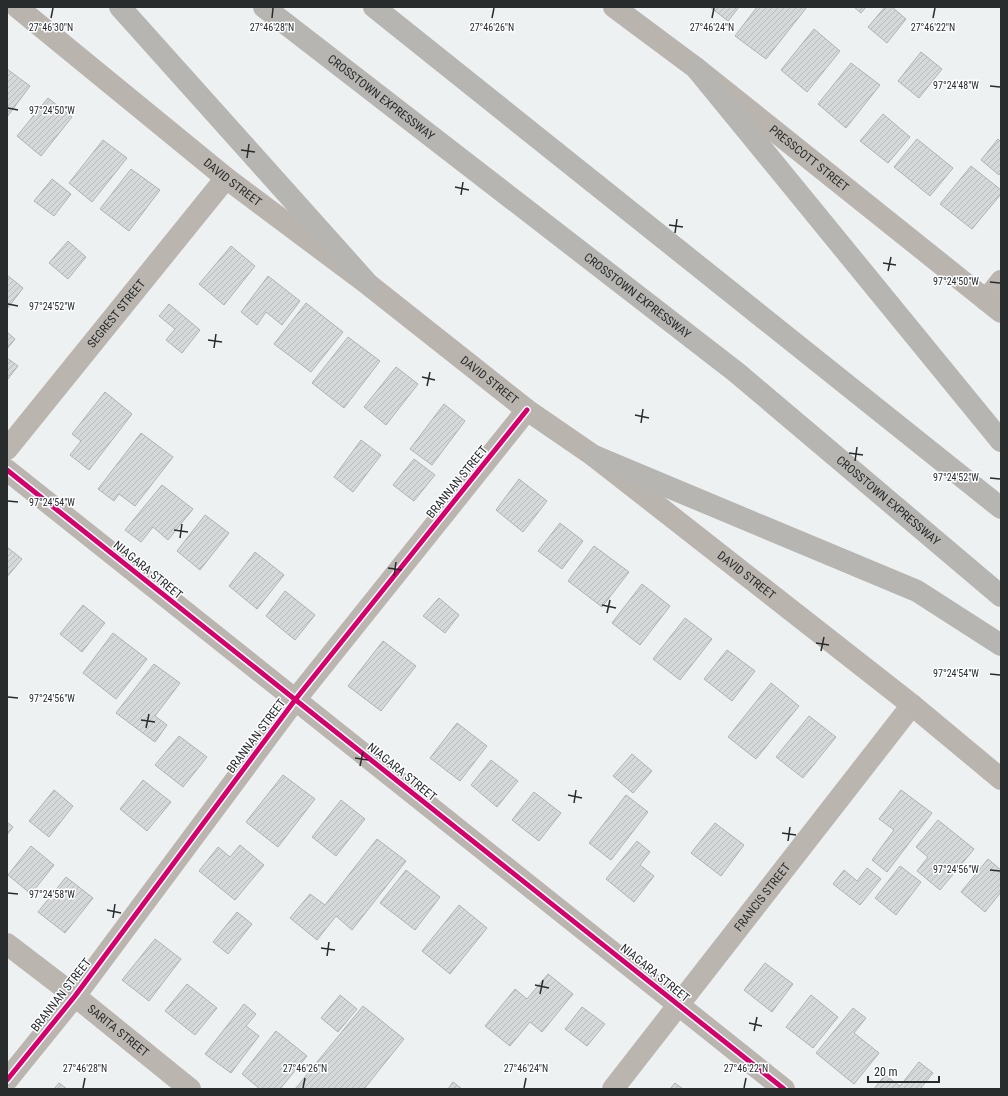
<svg xmlns="http://www.w3.org/2000/svg" width="1008" height="1096" viewBox="0 0 1008 1096" font-family="'Roboto Condensed',sans-serif">
<style>
.building{fill:url(#building-hatch);stroke:#b0b3b4}
.lines{fill:none;stroke-linecap:round;stroke-linejoin:round}
.minor{stroke:#bbb5af;stroke-width:22}
.secondary{stroke:#bab4ae;stroke-width:22}
.motorway{stroke:#b6b5b1;stroke-width:22}
.cycleway-casing{stroke:#fdfeff;stroke-width:8}
.cycleway{stroke:#d6006c;stroke-width:5}
.ticks{fill:none;stroke:#292c2d;stroke-width:1.5}
.labels{text-anchor:middle;dominant-baseline:central;stroke-width:3;stroke-linejoin:round;paint-order:stroke}
.street-label{font-size:12px;fill:#292c2d;stroke:#fdfeff}
.ticks-label{font-size:10px;text-anchor:middle;fill:#292c2d;stroke:#fdfeff;stroke-width:3;stroke-linejoin:round;paint-order:stroke}
</style>
<defs>
<pattern id="building-hatch" width="6" height="6" patternUnits="userSpaceOnUse"><rect width="6" height="6" fill="#d6d9da"/><path d="M-1 1l2-2M0 6l6-6M5 7l2-2" fill="none" stroke="#b8babb"/></pattern>
</defs>
<rect width="100%" height="100%" fill="#edf1f2"/>
<path class="building" d="M710,7H739L728,21Z
M757,7H807L766,59L735,36Z
M854,7H866L861,13Z
M885,7H892L906,19L887,43L868,27Z
M814,29L840,51L807,92L781,70Z
M921,52L942,69L919,98L898,81Z
M851,63L880,85L846,128L818,104Z
M7,69L30,86L7,117Z
M48,98L72,117L41,156L17,136Z
M883,114L910,137L888,163L860,141Z
M917,139L953,168L930,196L894,167Z
M998,139L1001,142V172L999,175L981,160Z
M103,140L127,158L92,202L69,183Z
M971,166L1001,190V194L972,229L940,204Z
M131,169L160,190L129,231L100,209Z
M52,179L71,194L54,216L34,201Z
M68,241L86,257L68,279L49,263Z
M231,246L255,266L224,305L199,284Z
M7,275L23,288L7,309Z
M268,276L300,301L282,325L266,312L257,325L241,312Z
M306,303L343,332L311,372L274,344Z
M169,304L200,330L182,353L166,340L175,329L159,316Z
M7,332L15,339L7,349Z
M348,337L380,361L344,408L312,383Z
M7,358L18,366L7,380Z
M396,367L418,384L386,425L364,407Z
M105,392L132,414L89,470L70,455L81,441L72,434Z
M444,404L465,421L432,465L410,449Z
M141,433L173,457L135,506L119,494L114,501L98,489Z
M361,440L381,455L353,492L334,477Z
M414,459L435,475L414,501L393,485Z
M519,479L547,501L523,532L496,510Z
M162,485L193,509L168,540L153,527L141,542L125,530Z
M205,515L229,533L200,570L177,551Z
M560,523L583,541L562,569L538,551Z
M594,546L629,572L602,607L568,581Z
M7,547L22,559L7,577Z
M255,552L284,575L257,609L229,586Z
M642,584L670,606L640,645L612,623Z
M285,591L315,615L295,640L266,616Z
M439,598L459,615L445,633L423,616Z
M83,605L105,623L82,652L60,634Z
M685,618L712,639L680,680L653,659Z
M113,633L147,659L116,699L83,673Z
M383,641L416,666L381,711L348,686Z
M727,650L755,671L732,701L704,679Z
M154,664L180,683L155,716L167,725L155,742L116,713Z
M771,683L799,706L756,759L728,737Z
M809,716L836,737L803,778L776,757Z
M457,723L487,746L460,781L430,758Z
M179,736L207,757L183,787L155,765Z
M632,754L652,771L633,793L613,776Z
M491,760L518,781L497,807L471,785Z
M283,775L315,799L278,847L246,822Z
M143,780L171,802L147,831L120,809Z
M54,790L73,806L49,837L29,821Z
M901,790L932,813L887,872L872,860L894,830L879,819Z
M534,792L561,813L539,841L512,820Z
M626,795L648,812L611,860L589,843Z
M341,800L365,819L336,856L312,837Z
M938,820L974,849L940,890L917,871L928,857L916,847Z
M7,822L13,827L7,835Z
M715,823L744,845L721,876L691,853Z
M377,839L406,861L352,930L336,916L317,940L290,918L310,894L325,905Z
M637,841L650,852L640,865L654,876L634,902L606,879Z
M240,845L264,865L235,900L199,871L218,847L230,857Z
M31,846L54,865L31,894L8,875Z
M988,859L1001,870V892L985,912L961,892Z
M900,866L921,882L896,915L875,898Z
M867,868L881,879L860,905L833,884L844,870L857,881Z
M406,870L440,897L415,930L380,903Z
M66,877L93,898L65,933L38,912Z
M459,905L487,928L450,974L422,951Z
M237,912L252,924L228,954L213,942Z
M155,939L181,959L149,1001L122,980Z
M765,963L793,984L772,1012L744,990Z
M548,974L573,994L542,1032L530,1022L510,1046L485,1026L515,989L527,999Z
M187,984L217,1008L195,1035L165,1011Z
M340,995L357,1009L338,1032L321,1018Z
M811,995L838,1017L813,1048L786,1027Z
M244,1004L256,1014L246,1026L259,1036L231,1073L205,1054Z
M363,1006L404,1039L364,1089H295Z
M582,1007L605,1024L587,1046L565,1029Z
M853,1008L866,1018L854,1033L879,1053L854,1084L816,1053Z
M276,1031L307,1056L280,1089H260L242,1074Z
M919,1062L933,1073L920,1089H874L885,1075L900,1086Z
M453,1082L462,1089H448Z
M59,1083L67,1089H54Z
M675,1083L683,1089H670Z"/>
<g class="lines">
<g class="minor">
<path d="M986,300L1001,281"/>
<path id="s1" d="M7,449L226,178"/>
<path d="M7,470L784,1089"/>
<path id="s2" d="M7,944L75,996L190,1089"/>
<path d="M7,1080L75,996L295,700L527,410"/>
<path id="s3" d="M613,1089L912,705"/>
</g>
<g class="secondary">
<path id="s4" d="M17,7L226,178L369,285L527,410L594,456L912,705L1001,779"/>
<path id="s5" d="M614,7L696,68L1001,312"/>
</g>
<g class="motorway">
<path d="M120,7L369,285"/>
<path id="s6" d="M264,7L736,372L1001,596"/>
<path d="M374,7L1001,508"/>
<path d="M696,68L1001,441"/>
<path d="M594,456L917,591L1001,645"/>
</g>
<defs>
<path id="cycleway" d="M7,470L784,1089
M7,1080L75,996L295,700L527,410"/>
</defs>
<use href="#cycleway" class="cycleway-casing"/>
<use href="#cycleway" class="cycleway"/>
</g>
<path class="ticks" d="M51,18L53,8M272,18L273,8M492,18L494,8M712,18L714,8M933,18L935,8M990,86L1000,87M8,108L18,110M241,150L255,152M247,158L249,144M455,187L469,190M461,195L463,182M669,225L683,227M675,233L677,219M883,263L896,265M888,271L891,257M990,282L1000,283M8,304L18,306M208,340L222,342M214,348L216,334M422,377L435,380M427,386L430,372M635,415L649,418M641,423L643,409M849,453L863,455M855,461L857,447M990,478L1000,479M8,501L18,502M174,530L188,532M180,538L182,524M388,568L402,570M394,576L396,562M602,605L616,608M607,613L610,600M816,643L829,645M821,651L824,637M990,674L1000,675M8,697L18,698M141,720L155,722M146,728L149,714M355,758L368,760M360,766L363,752M568,795L582,798M574,803L576,790M782,833L796,835M788,841L790,827M990,870L1000,871M8,893L18,894M107,910L121,913M113,918L115,904M321,948L335,950M327,956L329,942M535,985L549,988M540,994L543,980M749,1023L762,1026M754,1031L757,1017M83,1088L85,1078M303,1088L305,1078M524,1088L526,1078M744,1088L746,1078"/>
<g class="labels">
<g class="street-label">
<text stroke="none"><textPath href="#s6" startOffset="148">CROSSTOWN EXPRESSWAY</textPath></text>
<text stroke="none"><textPath href="#s5" startOffset="247">PRESSCOTT STREET</textPath></text>
<text stroke="none"><textPath href="#s4" startOffset="278">DAVID STREET</textPath></text>
<text stroke="none"><textPath href="#s6" startOffset="472">CROSSTOWN EXPRESSWAY</textPath></text>
<text stroke="none"><textPath href="#s1" startOffset="174">SEGREST STREET</textPath></text>
<text stroke="none"><textPath href="#s4" startOffset="602">DAVID STREET</textPath></text>
<text transform="translate(457 482) rotate(-51)">BRANNAN STREET</text>
<text stroke="none"><textPath href="#s6" startOffset="796">CROSSTOWN EXPRESSWAY</textPath></text>
<text transform="translate(148 570) rotate(39)">NIAGARA STREET</text>
<text stroke="none"><textPath href="#s4" startOffset="925">DAVID STREET</textPath></text>
<text transform="translate(256 736) rotate(-53)">BRANNAN STREET</text>
<text transform="translate(402 772) rotate(39)">NIAGARA STREET</text>
<text stroke="none"><textPath href="#s3" startOffset="243">FRANCIS STREET</textPath></text>
<text transform="translate(655 973) rotate(39)">NIAGARA STREET</text>
<text transform="translate(61 995) rotate(-52)">BRANNAN STREET</text>
<text stroke="none"><textPath href="#s2" startOffset="141">SARITA STREET</textPath></text>
</g>
</g>
<g class="ticks-label">
<text x="933" y="31">27°46'22"N</text>
<text x="51" y="31">27°46'30"N</text>
<text x="272" y="31">27°46'28"N</text>
<text x="492" y="31">27°46'26"N</text>
<text x="712" y="31">27°46'24"N</text>
<text x="956" y="89">97°24'48"W</text>
<text x="52" y="114">97°24'50"W</text>
<text x="956" y="285">97°24'50"W</text>
<text x="52" y="310">97°24'52"W</text>
<text x="956" y="481">97°24'52"W</text>
<text x="52" y="506">97°24'54"W</text>
<text x="956" y="677">97°24'54"W</text>
<text x="52" y="702">97°24'56"W</text>
<text x="956" y="873">97°24'56"W</text>
<text x="52" y="898">97°24'58"W</text>
<text x="85" y="1072">27°46'28"N</text>
<text x="305" y="1072">27°46'26"N</text>
<text x="526" y="1072">27°46'24"N</text>
<text x="746" y="1072">27°46'22"N</text>
</g>
<rect width="1008" height="1096" fill="none" stroke="#292c2d" stroke-width="16"/>
<path d="M868 1076v6h71v-6" fill="none" stroke="#292c2d" stroke-width="2"/>
<text x="874" y="1076" font-size="12" fill="#292c2d" stroke="#fdfeff" stroke-width="3" paint-order="stroke">20 m</text>
</svg>
